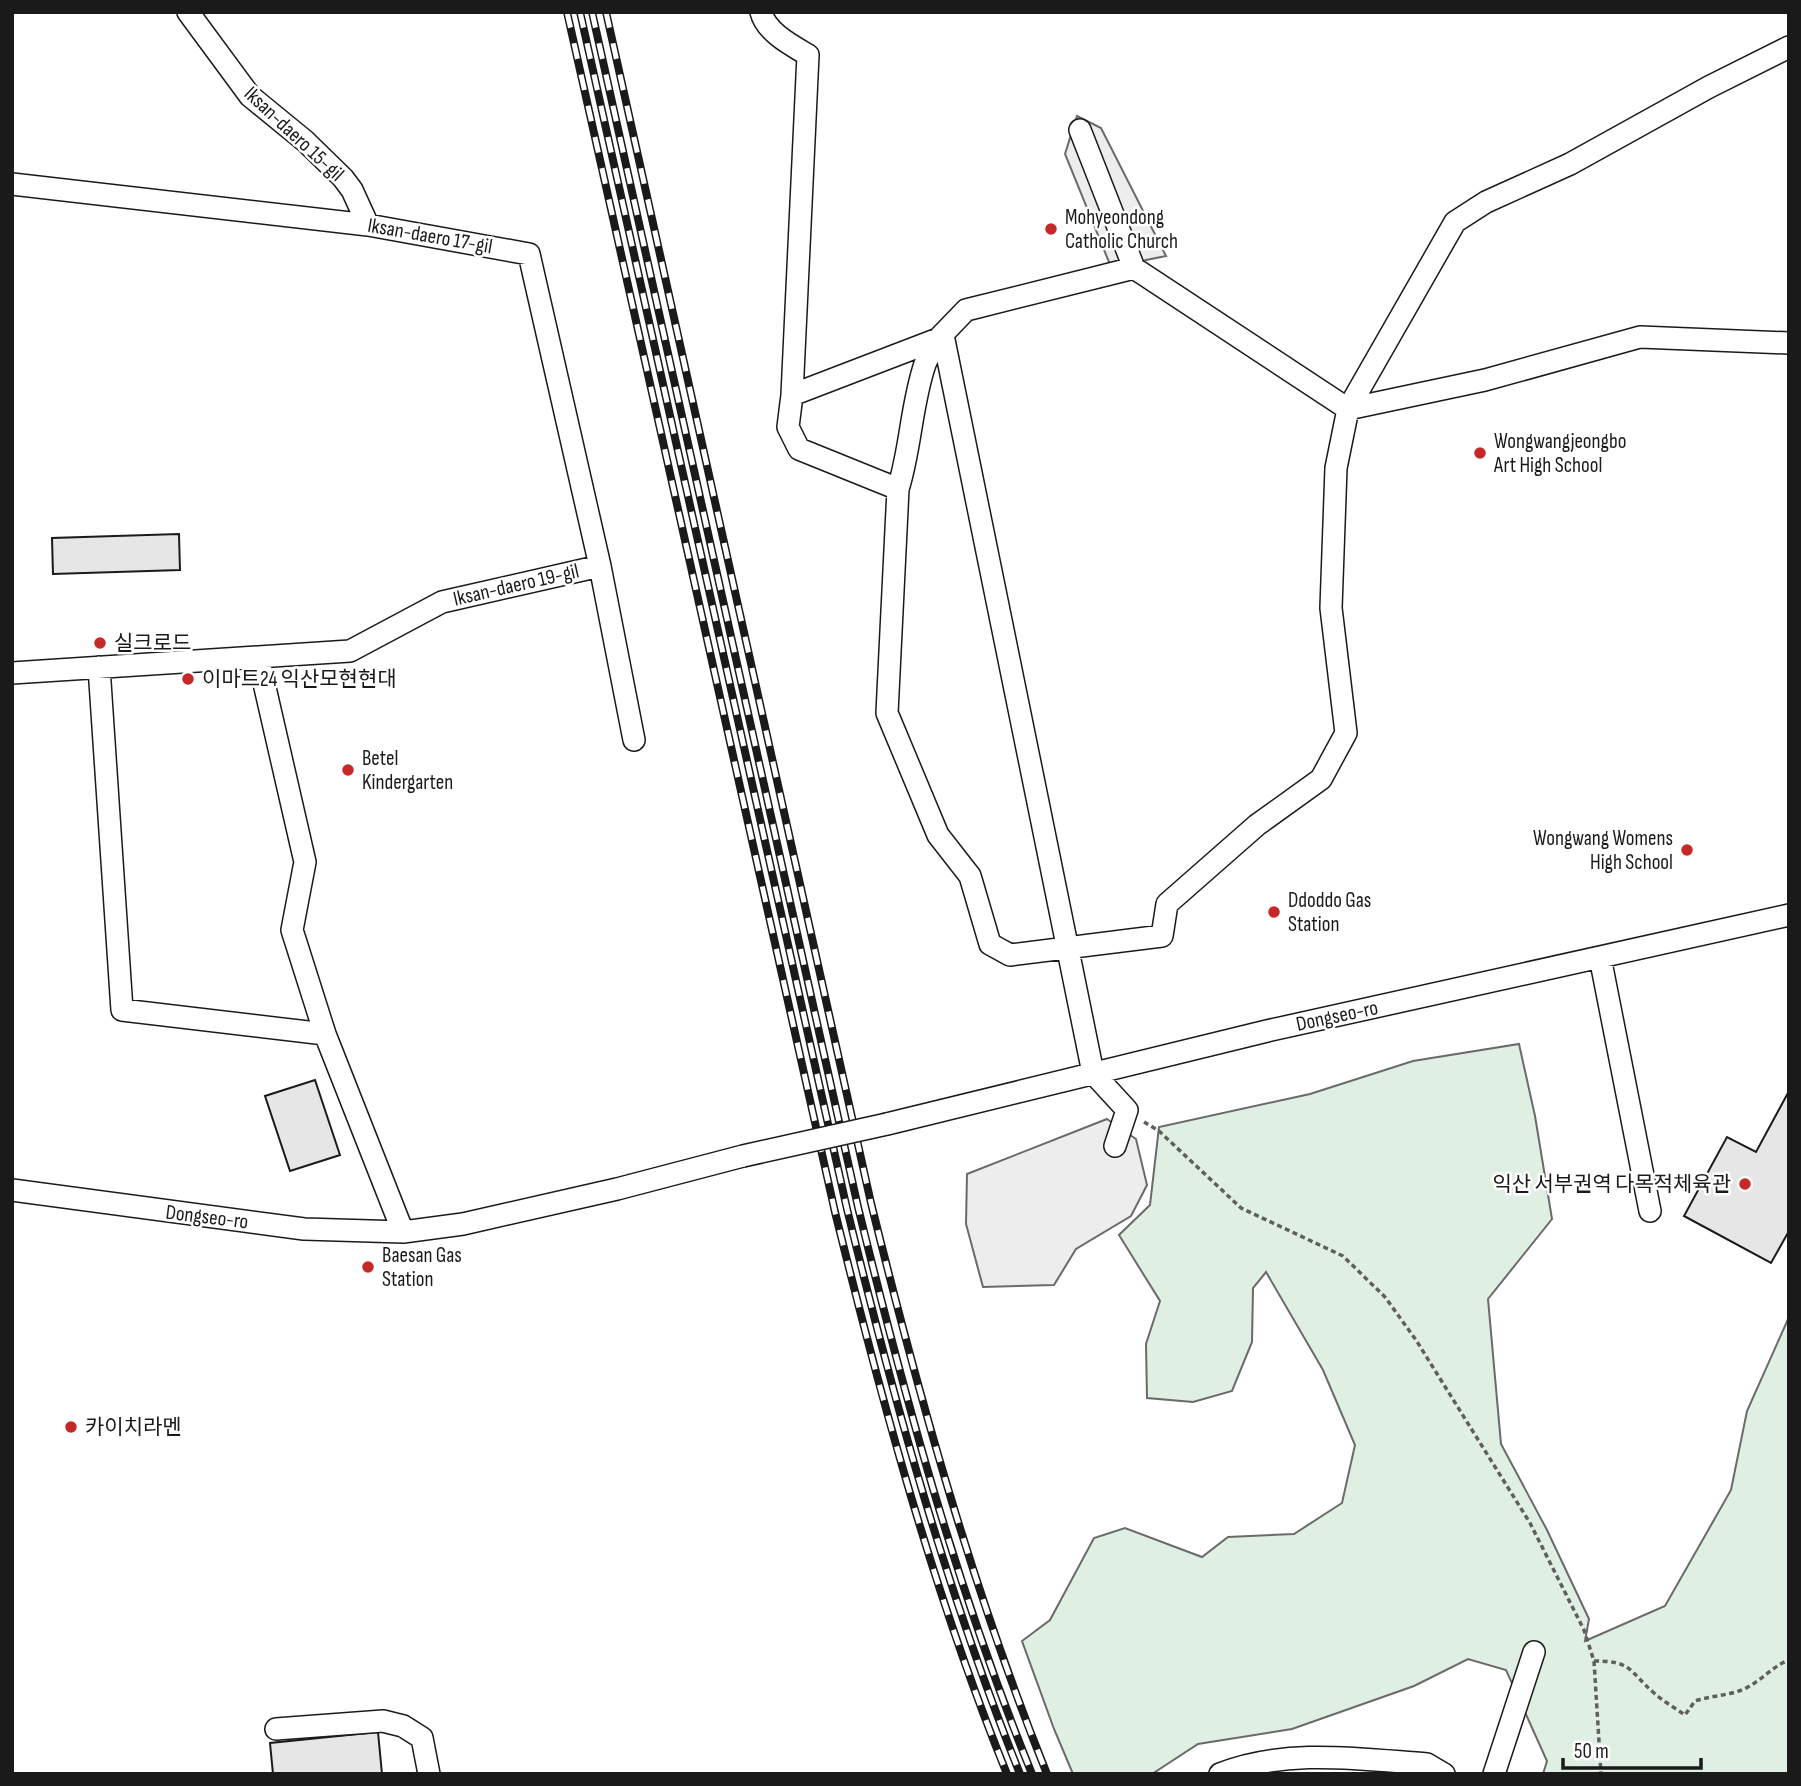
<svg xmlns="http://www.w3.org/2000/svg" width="1801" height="1786" viewBox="0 0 1801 1786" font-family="'Sofia Sans Condensed','Noto Sans KR',sans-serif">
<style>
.green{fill:#e0efe3;stroke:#6a6a6a;stroke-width:2}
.parking{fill:#ededed;stroke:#6a6a6a;stroke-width:2}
.building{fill:#e6e6e6;stroke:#1a1a1a;stroke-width:2}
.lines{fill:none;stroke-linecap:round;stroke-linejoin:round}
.minor-casing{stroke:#1a1a1a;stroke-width:24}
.path{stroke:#5f5f5f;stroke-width:3.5;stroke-dasharray:5 3.5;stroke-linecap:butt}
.minor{stroke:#fff;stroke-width:21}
.rail-casing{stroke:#1a1a1a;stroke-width:8}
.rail{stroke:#fff;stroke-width:5;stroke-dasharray:16;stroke-linecap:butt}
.minor-bridge-casing{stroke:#1a1a1a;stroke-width:24;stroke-linecap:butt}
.minor-bridge{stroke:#fff;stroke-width:21}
.poi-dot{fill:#c62828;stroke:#fff;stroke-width:2.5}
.labels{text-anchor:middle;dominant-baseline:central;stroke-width:5;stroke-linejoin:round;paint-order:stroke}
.street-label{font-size:21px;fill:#1a1a1a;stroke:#fff}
.poi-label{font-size:21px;fill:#1a1a1a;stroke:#fff;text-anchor:start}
</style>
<rect width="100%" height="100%" fill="#fff"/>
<path class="green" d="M1519,1044L1535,1116L1552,1219L1488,1299L1501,1444L1547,1530L1589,1619L1585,1641L1665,1606L1731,1490L1747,1411L1789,1317V1774H1543L1547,1761L1506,1670L1468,1659L1414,1686L1292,1729L1198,1744L1152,1774H1073L1054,1729L1022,1641L1050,1620L1094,1538L1125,1528L1202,1557L1228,1537L1294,1534L1342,1503L1355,1445L1323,1370L1266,1272L1253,1288L1252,1342L1232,1391L1193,1402L1147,1398L1146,1344L1160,1301L1119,1235L1150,1205L1159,1127L1310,1094L1413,1061Z"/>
<path class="parking" d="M1077,116L1101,128L1166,256L1111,267L1065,154Z
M1107,1119L1136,1139L1147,1185L1131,1216L1076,1249L1054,1285L983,1287L966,1224L967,1174Z"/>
<path class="building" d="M179,534L180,570L53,574L52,538Z
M315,1080L340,1155L290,1171L265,1096Z
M1789,1091V1231L1771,1263L1684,1216L1727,1137L1756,1152Z
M378,1732L382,1774H273L270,1743Z"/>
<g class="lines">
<defs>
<path id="minor" d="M188,12L250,96L305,141L343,178L352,190L368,225
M761,12C766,32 791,45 808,55L792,395L788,427L799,449L898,489L887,713L938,835L970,876L990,944L1010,955L1162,936L1167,904L1257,825L1321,779L1346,733L1331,608L1336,468L1348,409L1455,222L1486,202L1570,164L1709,87L1789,47
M1080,130L1134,268
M12,184L368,225L529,254L600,566L634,740
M943,335L1093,1073L1127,1110L1115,1146
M792,395L938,339L966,310L1134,268L1348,409L1485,380L1640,337L1789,343
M898,489C911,448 911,405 925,364C928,356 934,347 938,339
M258,657L305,862L292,930L325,1034L403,1232
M99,667L122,1010L325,1034
M12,673L350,651L442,602L600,566
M1600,957L1650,1211
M887,1124L1267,1031L1789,915
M12,1190L304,1229L403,1232L463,1224L617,1189L743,1156
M276,1729L383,1721L403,1726L422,1738L429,1774
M1220,1774C1286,1748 1359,1759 1427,1764L1444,1774
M1494,1774L1534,1652"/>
</defs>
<use href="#minor" class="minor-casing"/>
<path class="path" d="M1144,1122L1159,1131L1241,1208L1343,1256L1385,1297L1416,1340L1530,1523L1584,1630L1594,1661L1601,1774
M1594,1661C1632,1661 1628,1670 1654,1693C1663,1701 1675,1708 1685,1715L1695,1701C1713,1695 1731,1696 1748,1687C1763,1679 1773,1666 1789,1660"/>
<use href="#minor" class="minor"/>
<defs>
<path id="rail" d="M567,12L835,1212C882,1402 933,1592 1007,1774
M580,12L847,1209C894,1401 946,1590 1020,1774
M592,12L858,1207C905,1399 957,1590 1032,1774
M606,12L871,1203C919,1397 972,1588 1047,1774"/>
</defs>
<use href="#rail" class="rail-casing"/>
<use href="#rail" class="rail"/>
<defs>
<path id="minor-bridge" d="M743,1156L887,1124"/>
</defs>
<use href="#minor-bridge" class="minor-bridge-casing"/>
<use href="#minor-bridge" class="minor-bridge"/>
</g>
<g class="poi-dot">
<circle cx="1051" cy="229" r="7"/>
<circle cx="1480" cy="453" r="7"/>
<circle cx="100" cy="643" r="7"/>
<circle cx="188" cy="679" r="7"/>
<circle cx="348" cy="770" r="7"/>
<circle cx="1687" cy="850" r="7"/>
<circle cx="1274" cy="912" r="7"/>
<circle cx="1745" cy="1184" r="7"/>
<circle cx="368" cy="1267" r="7"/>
<circle cx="71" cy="1427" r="7"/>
</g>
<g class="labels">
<g class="street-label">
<text transform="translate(294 134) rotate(43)">Iksan-daero 15-gil</text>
<text transform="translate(430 236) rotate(10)">Iksan-daero 17-gil</text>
<text transform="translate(516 585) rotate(-13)">Iksan-daero 19-gil</text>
<text transform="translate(1337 1016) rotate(-12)">Dongseo-ro</text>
<text transform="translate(207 1217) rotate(7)">Dongseo-ro</text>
</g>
<g class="poi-label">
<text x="1065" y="217">Mohyeondong<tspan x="1065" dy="24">Catholic Church</tspan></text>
<text x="1494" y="441">Wongwangjeongbo<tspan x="1494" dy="24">Art High School</tspan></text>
<text x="114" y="643">실크로드</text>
<text x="202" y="679">이마트24 익산모현현대</text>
<text x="362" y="758">Betel<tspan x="362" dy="24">Kindergarten</tspan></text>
<text x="1673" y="838" text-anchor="end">Wongwang Womens<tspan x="1673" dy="24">High School</tspan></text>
<text x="1288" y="900">Ddoddo Gas<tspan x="1288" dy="24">Station</tspan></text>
<text x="1731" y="1184" text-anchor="end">익산 서부권역 다목적체육관</text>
<text x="382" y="1255">Baesan Gas<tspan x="382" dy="24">Station</tspan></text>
<text x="85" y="1427">카이치라멘</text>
</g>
</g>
<rect width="1801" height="1786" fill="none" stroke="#1a1a1a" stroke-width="28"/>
<path d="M1563 1758v10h138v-10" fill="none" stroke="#1a1a1a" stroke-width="3.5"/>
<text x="1574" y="1758" font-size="21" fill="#1a1a1a" stroke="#ffffff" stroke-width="5" paint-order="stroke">50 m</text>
</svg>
